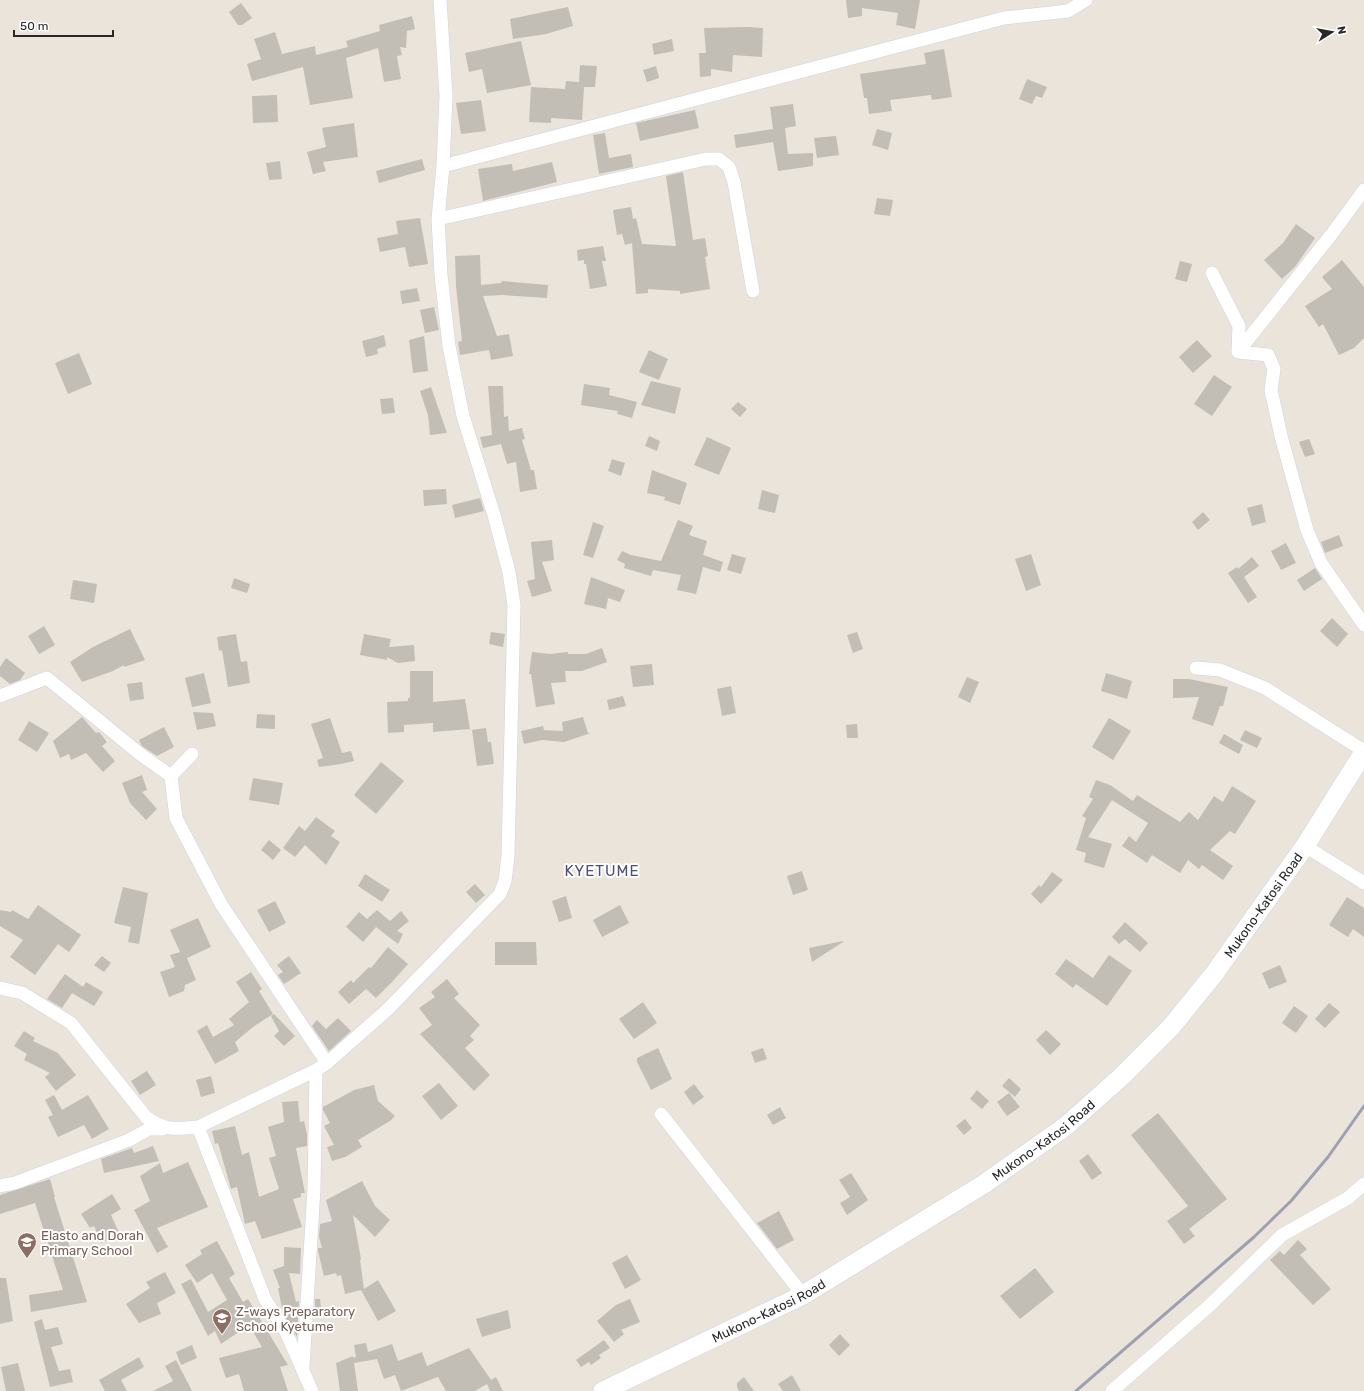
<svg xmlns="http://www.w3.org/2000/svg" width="1364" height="1391" viewBox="0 0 1364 1391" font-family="Rubik,sans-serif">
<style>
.building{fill:#c2beb6}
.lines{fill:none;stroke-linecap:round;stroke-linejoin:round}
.minor-casing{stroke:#d0d2e1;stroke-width:14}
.secondary-casing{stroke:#d0d2e1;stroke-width:20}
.minor{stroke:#fff;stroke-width:13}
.secondary{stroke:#fff;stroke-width:19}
.rail{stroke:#9ea0b2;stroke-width:3}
.labels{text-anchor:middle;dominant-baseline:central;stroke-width:4;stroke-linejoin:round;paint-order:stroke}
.street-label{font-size:13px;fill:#282828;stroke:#fff}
.education-label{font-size:13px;fill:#785e54;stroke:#fff;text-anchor:start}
.quarter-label{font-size:15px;letter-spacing:1px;fill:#4b5077;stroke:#fff}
</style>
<rect width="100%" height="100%" fill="#eae4db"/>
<path class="building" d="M846,0H920L915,29L896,25L898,13L862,8V16L848,18Z
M241,3L252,18L242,25H238L229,12Z
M568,7L573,26L546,34L513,39L510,19Z
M412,16L415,29L407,31L406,48L400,47L402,55L397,56L401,79L384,82L378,48L346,58L353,98L310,105L303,67L252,81L247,64L261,59L254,39L275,32L282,54L315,46L316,55L348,47L346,41L380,31L379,25Z
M748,27L763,28L762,57L733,55L732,72L711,69V76L700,77L699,53H706L704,28Z
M672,39L674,51L654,55L652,44Z
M521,41L531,85L487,93L482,69L469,72L465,53Z
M944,49L952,97L932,100L931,95L890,100L892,111L869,114L867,98H864L860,74L926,64L924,53Z
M580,65L597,66L595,87H584L582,120L551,118V123L529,122L531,87L565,89L566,81L579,82Z
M656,66L659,78L647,82L643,70Z
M1027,79L1047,87L1042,98L1036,96L1032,104L1019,99Z
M277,95L278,122L253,123L252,96Z
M481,100L486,131L461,134L456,103Z
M793,104L796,126L785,128L788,154L813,153V166L778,171L773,142L736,148L734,135L773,129L770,107Z
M695,110L699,128L640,141L636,123Z
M354,123L358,157L323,162L326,171L313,174L307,152L326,147L322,128Z
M877,129L892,133L888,150L872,145Z
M605,133L609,158L631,154L633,167L599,174L593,135Z
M836,136L839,155L817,158L814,138Z
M422,159L425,170L379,183L376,171Z
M280,161L282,179L269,180L266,163Z
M552,162L557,182L483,201L478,169L512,164L513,171Z
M683,172L693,240L705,238L708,256L705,257L710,289L680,294V291L648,289V293L636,294L632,243L625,245L622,234L617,235L613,210L631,207L633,219L636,218L642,244L676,246L666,176Z
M877,198L893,200L890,216L874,214Z
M420,218L428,264L409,267L405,247L380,252L377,238L398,234L396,221Z
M1296,224L1315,238L1295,267L1282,279L1264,260L1283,243Z
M603,246L606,261H602L607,286L590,289L586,264H584V260L578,261L577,250Z
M480,255L481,285L501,283L502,281L548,285L547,298L502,295L483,296L497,336L509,334L513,356L491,360L489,350L460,355L458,342L462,341L456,286L455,256Z
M1342,260L1364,287V338L1354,348L1339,355L1323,324L1319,327L1305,306L1332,289L1322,277Z
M1180,261L1192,264L1187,282L1175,279Z
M417,288L420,301L402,304L400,291Z
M434,307L439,330L425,333L420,310Z
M384,335L386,346L377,349L378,354L366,357L362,341Z
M424,336L428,371L413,373L409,340Z
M1197,340L1212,356L1193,373L1179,357Z
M649,350L668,359L659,380L639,372Z
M79,353L92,384L68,394L55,363Z
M1214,375L1232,387L1212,416L1194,404Z
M651,381L681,388L675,414L641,405Z
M584,384L610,388L609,395L637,402L632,418L617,414L618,411L581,405Z
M488,386H503L504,417L508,416L509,431L522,428L525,439L522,440L531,470H534L537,489L520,492L516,462L507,464L501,444L483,448L480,437L492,435Z
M431,387L447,433L430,435L428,415L420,391Z
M393,398L395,413L382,414L380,399Z
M738,402L747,409L740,417L731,409Z
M649,436L660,441L657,451L645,446Z
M707,437L731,448L719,475L694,465Z
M1309,439L1315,454L1305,457L1299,442Z
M612,459L625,463L621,476L608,471Z
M652,470L687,483L680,505L664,500L665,497L647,493Z
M446,489L447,504L424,506L423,490Z
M762,490L779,495L775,513L758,509Z
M480,498L484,511L455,518L452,505Z
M1262,504L1266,522L1252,526L1247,508Z
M1203,512L1210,520L1198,530L1192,522Z
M678,520L693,526L689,535L707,541L703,555L723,562L720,572L703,567L696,594L677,590L681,575L653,570L651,576L624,568L625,564L617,560L622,551L631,555L661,561Z
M593,522L604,526L593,558L583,555Z
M1339,535L1343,546L1325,553L1321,542Z
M552,540L554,560L542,562L552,591L532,597L527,581L535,579L531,542Z
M1286,543L1296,563L1281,570L1271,551Z
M732,554L746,558L741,574L727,570Z
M1031,554L1041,585L1026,591L1015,559Z
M1252,557L1259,566L1244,577L1257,597L1248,603L1228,573L1237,567L1238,569Z
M1315,568L1322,579L1304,591L1297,580Z
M591,577L625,590L620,602L608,598L606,609L584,604Z
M234,578L250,584L247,593L231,588Z
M73,580L97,584L94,603L70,599Z
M1332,618L1348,634L1337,647L1320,631Z
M44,626L55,645L39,654L28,636Z
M130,629L145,660L124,667V665L113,671L82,682L70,662L93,647Z
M491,632L505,634L503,647L489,644Z
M857,632L863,649L853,653L847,635Z
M236,634L241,662L247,661L250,683L228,687L222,650L219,651L217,637Z
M364,634L391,639L389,647L414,645L415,661L398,663L387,657V660L360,655Z
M602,648L607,662L582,671H565L566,682L551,683L555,704L536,707L531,674H529L532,652L550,654L568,652V654H586Z
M6,658L25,673L20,680L10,684L0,676V667Z
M652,664L654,685L633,687L630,666Z
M410,671H433V702L465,699L470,729L433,732V723L404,725V732L388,733L387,702L408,701V698H410Z
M204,673L211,703L192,707L185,678Z
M1106,673L1132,681L1127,699L1101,691Z
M967,677L979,682L970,703L958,697Z
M1173,679H1189L1228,687L1223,706H1220L1213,726L1192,719L1199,697L1173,698Z
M142,682L144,699L130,701L127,684Z
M731,686L736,713L722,716L717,689Z
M623,696L626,706L609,710L607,700Z
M193,712L213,713L216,726L197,730Z
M257,714L275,715V729L256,728Z
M82,717L96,733L99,732L107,742L102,746L115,761L103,772L86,753L71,760L69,754L60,758L53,741Z
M583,717L588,733H591L564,742L542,740L524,744L521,731L543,726L544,730L563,731L562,722Z
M330,718L342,753L351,751L354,761L341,764L319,767L317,760L323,758L311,724Z
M1109,718L1131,731L1113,760L1092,747Z
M29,721L49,733L37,752L18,740Z
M857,724L858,738H847L846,725Z
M164,727L174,747L157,756L142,746L139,740Z
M486,728L488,742H491L494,764L477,766L472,730Z
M1245,730L1262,738L1257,748L1240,740Z
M1224,734L1243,745L1239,754L1219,743Z
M381,762L404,781L376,814L354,795Z
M142,775L147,790L142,792L157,809L146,820L130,803L122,783Z
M253,778L283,783L279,805L249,800Z
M1096,780L1110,785L1133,801L1137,795L1180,822L1189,812L1198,820L1214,796L1223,802L1232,786L1256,801L1235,834L1230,831L1210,850L1233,866L1223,880L1202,865L1199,869L1188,860L1180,873L1152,855L1147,863L1122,846L1129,836L1136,842L1148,823L1112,800L1088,837L1112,844L1104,868L1084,862L1086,853L1076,850L1086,818L1082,816L1093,799L1089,797Z
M316,817L335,831L331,836L340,842L326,865L305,845L295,857L283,848L299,826L305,831Z
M269,840L281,850L273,860L261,850Z
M802,871L808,890L793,895L787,876Z
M1052,872L1063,880L1041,904L1031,894L1039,885L1041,887Z
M365,874L390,890L382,902L358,886Z
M475,884L485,895L476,903L466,892Z
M123,887L148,893L139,944L128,942L131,927L114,923Z
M566,896L572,918L559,922L552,901Z
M1347,897L1364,908V937L1353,929L1348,937L1329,925Z
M275,901L286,923L269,932L257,910Z
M38,905L81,935L69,952L58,944L35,975L10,957L23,940L0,926V910L11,912L12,910L28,919Z
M620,905L629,923L602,937L593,920Z
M377,910L390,921L401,911L409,921L397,931L403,934L398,944L376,927L363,942L346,927L359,912L367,919Z
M198,918L211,947L187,958L196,980L185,985L184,991L169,997L160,972L175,967L170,955L180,952L170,930Z
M1125,922L1148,943L1140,952L1125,939L1119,944L1112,937Z
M843,941V942L812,962L809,948Z
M495,942H536L537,965H495Z
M388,947L408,964L392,982L376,998L366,989L349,1004L338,992L351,980L353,983L369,967L371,968Z
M1109,955L1132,971L1107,1006L1076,984L1073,988L1055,974L1066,959L1093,978Z
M102,956L111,963L104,972L94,965Z
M289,956L301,973L284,984L278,975L283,972L277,965Z
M1280,965L1287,982L1269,989L1262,973Z
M251,972L262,989L259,991L273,1014L253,1027L235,1042L239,1051L215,1064L197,1031L207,1025L213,1037L234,1025L229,1019L249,1002L236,982Z
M65,974L83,987L86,982L103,992L94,1006L72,993L62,1008L47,999Z
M447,979L459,994L454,998L480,1025L470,1036L474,1040L465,1048L490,1075L474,1091L420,1034L432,1025L419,1008L435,997L431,992Z
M643,1002L657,1023L634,1039L619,1019Z
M1329,1003L1340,1012L1325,1028L1315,1019Z
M1294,1006L1308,1016L1296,1033L1282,1023Z
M274,1014L295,1036L284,1046L274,1036L279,1031L271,1016Z
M338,1018L351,1031L329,1051L312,1026L317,1020L326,1029Z
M1046,1030L1061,1044L1050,1055L1036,1040Z
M24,1031L35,1038L33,1041L58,1053L76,1075L56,1091L45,1077L50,1073L24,1060L27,1054L14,1046Z
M658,1048L672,1079L651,1090L637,1062V1058Z
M763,1048L767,1059L755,1063L751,1052Z
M147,1071L156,1085L140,1095L131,1081Z
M211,1076L215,1093L201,1097L196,1080Z
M1009,1078L1021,1089L1015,1097L1002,1086Z
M439,1083L458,1106L441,1120L422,1096Z
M694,1084L704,1097L693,1105L684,1092Z
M374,1085L378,1101L395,1116L390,1121L358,1140L362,1147L345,1157L332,1161L327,1147L334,1145L324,1126L330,1123L323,1110V1107L354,1090Z
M977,1090L989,1101L982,1109L970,1099Z
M1009,1093L1020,1107L1007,1116L997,1102Z
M54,1095L62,1110L88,1095L109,1129L92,1139L84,1125L58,1137L48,1117L53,1115L45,1100Z
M298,1101L300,1122L304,1121L307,1134V1146L296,1148L305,1193H301V1197L293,1199L302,1227L262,1239L255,1221L245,1224L237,1187L231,1189L218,1143L215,1144L212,1131L235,1126L242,1155L249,1152L259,1197L279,1189L269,1158L276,1156L268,1127L284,1122L282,1102Z
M780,1107L786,1118L773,1125L767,1115Z
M1158,1113L1227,1199L1189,1229L1195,1236L1184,1244L1167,1221L1188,1206L1131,1135Z
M965,1119L972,1128L964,1135L956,1126Z
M153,1146L159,1161L104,1173L101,1159L132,1148L134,1153Z
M1088,1154L1102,1173L1092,1180L1079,1161Z
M188,1162L208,1207L157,1228L168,1247L157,1253L134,1210L150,1201L140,1176L160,1163L163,1173Z
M851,1173L868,1200L847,1215L840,1203L850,1197L839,1180Z
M50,1179L55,1197H54L87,1302L31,1312L29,1295L63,1290L35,1203L0,1214V1195Z
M362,1181L375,1206L390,1220L375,1237L353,1215L361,1259L360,1260L364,1289L378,1280L396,1311L378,1321L361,1290L345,1294L341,1275L337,1276L336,1273L324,1276L318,1251V1248H322L319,1237L320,1224L332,1221L326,1200Z
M112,1194L121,1209L111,1215L120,1235L101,1243L94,1226L90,1228L81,1214Z
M779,1211L794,1240L777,1249L757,1223Z
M1298,1240L1307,1249L1300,1255L1331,1289L1313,1305L1270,1260L1280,1251L1284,1255Z
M217,1241L235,1274L229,1278L243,1302L248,1299L288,1365L280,1367L288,1391H244L239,1374L226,1378L219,1358L262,1347L249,1325L221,1344L215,1331L208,1336L181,1284L191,1279L208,1312L227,1300L212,1273L197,1283L185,1265L202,1254L200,1250Z
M284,1247L301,1248L300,1274L289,1273L296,1302L299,1301L297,1337L283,1313L278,1288H280L273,1270L284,1266Z
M627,1255L641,1280L625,1289L612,1263Z
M1035,1268L1054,1292L1020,1319L1000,1296Z
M165,1272L176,1293L157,1303L161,1314L139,1323L126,1304L150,1288L146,1282Z
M0,1278H6L13,1321L0,1324Z
M315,1299H320L321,1308L315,1310Z
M630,1299L640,1322L621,1330L624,1334L614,1342L597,1321L616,1305Z
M508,1310L511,1328L482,1337L476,1319Z
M42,1319L45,1330L58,1327L63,1344L51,1347L59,1371L70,1369L73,1382L50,1387L34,1322Z
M840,1334L850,1345L839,1356L829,1345Z
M604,1340L610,1348L599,1355L601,1358L591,1365L589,1362L581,1367L576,1360Z
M366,1343L368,1352L392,1344L398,1361L422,1352L427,1366L469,1348L491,1380L496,1377L503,1391H490L487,1384L475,1391H446L438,1377L401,1391L395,1375L384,1379L377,1359L354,1363L353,1358L356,1357L354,1345Z
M192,1345L197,1358L181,1365L176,1352Z
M353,1356L358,1391H340L336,1363Z
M139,1357L144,1367L121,1380L127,1391H105L99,1380Z
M176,1360L192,1391H153L173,1381L165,1366Z
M18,1363L25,1391H6L1,1367Z
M792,1375L801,1391H783L778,1384Z
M744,1377L754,1391H739L737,1387V1383Z"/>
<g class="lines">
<defs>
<path id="minor" d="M443,166L1004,18L1068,11L1086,0
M438,219L706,159H719L729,167L734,182L753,291
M1212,273L1239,326L1238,352L1268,355L1274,369L1271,390L1281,436L1307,530L1321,563L1364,625
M1238,352L1331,235L1364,190
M1196,668L1220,670L1265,688L1364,751
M0,696L47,678L140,754L171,776
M192,754L171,776L176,818L221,904L327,1063
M1305,846L1364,883
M0,988L22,993L71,1023L146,1117C164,1131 176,1129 198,1127L265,1299L286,1332L312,1391
M661,1114L803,1295
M198,1127L316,1070L327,1063L387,1010L500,894L505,881L508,856L514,605L509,572L494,515L463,416L449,346L441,275L438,219L443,166L446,96L440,0
M0,1186L15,1183L129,1140L149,1129H163
M303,1367L314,1189L316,1070
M1112,1391L1209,1306L1282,1235L1348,1198L1364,1184"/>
<g id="secondary">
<path id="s1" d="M603,1391L803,1295L984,1184L1066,1126L1122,1076L1171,1027L1214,974L1305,846L1364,752"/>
</g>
</defs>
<use href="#minor" class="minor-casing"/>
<use href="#secondary" class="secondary-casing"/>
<use href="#minor" class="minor"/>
<use href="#secondary" class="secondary"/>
<path class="rail" d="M1076,1391L1254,1237L1291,1201L1328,1157L1364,1106"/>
</g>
<defs>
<symbol id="school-pin" viewBox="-11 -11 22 30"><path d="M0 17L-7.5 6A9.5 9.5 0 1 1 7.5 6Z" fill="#8d6e63" stroke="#fff"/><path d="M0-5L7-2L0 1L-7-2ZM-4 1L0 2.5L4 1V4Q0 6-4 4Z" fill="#fff"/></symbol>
</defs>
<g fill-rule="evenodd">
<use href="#school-pin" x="16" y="1231" width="22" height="30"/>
<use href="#school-pin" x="211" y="1307" width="22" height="30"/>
</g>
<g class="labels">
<g class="street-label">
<text stroke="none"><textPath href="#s1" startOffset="832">Mukono-Katosi Road</textPath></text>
<text stroke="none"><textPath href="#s1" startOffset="508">Mukono-Katosi Road</textPath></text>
<text stroke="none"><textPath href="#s1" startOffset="184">Mukono-Katosi Road</textPath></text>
</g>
<g class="education-label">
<text x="41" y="1235">Elasto and Dorah<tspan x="41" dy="15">Primary School</tspan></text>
<text x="236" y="1311">Z-ways Preparatory<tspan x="236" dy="15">School Kyetume</tspan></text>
</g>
<g class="quarter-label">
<text x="602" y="871">KYETUME</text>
</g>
</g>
<g transform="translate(1332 32) rotate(79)" stroke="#ffffff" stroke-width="3" paint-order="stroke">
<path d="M0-3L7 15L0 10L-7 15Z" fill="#282828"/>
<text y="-6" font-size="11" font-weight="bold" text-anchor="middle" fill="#282828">N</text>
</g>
<path d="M14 30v6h99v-6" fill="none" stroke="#282828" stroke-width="2"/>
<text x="20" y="30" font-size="12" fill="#282828" stroke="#ffffff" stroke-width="3" paint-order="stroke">50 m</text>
</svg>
